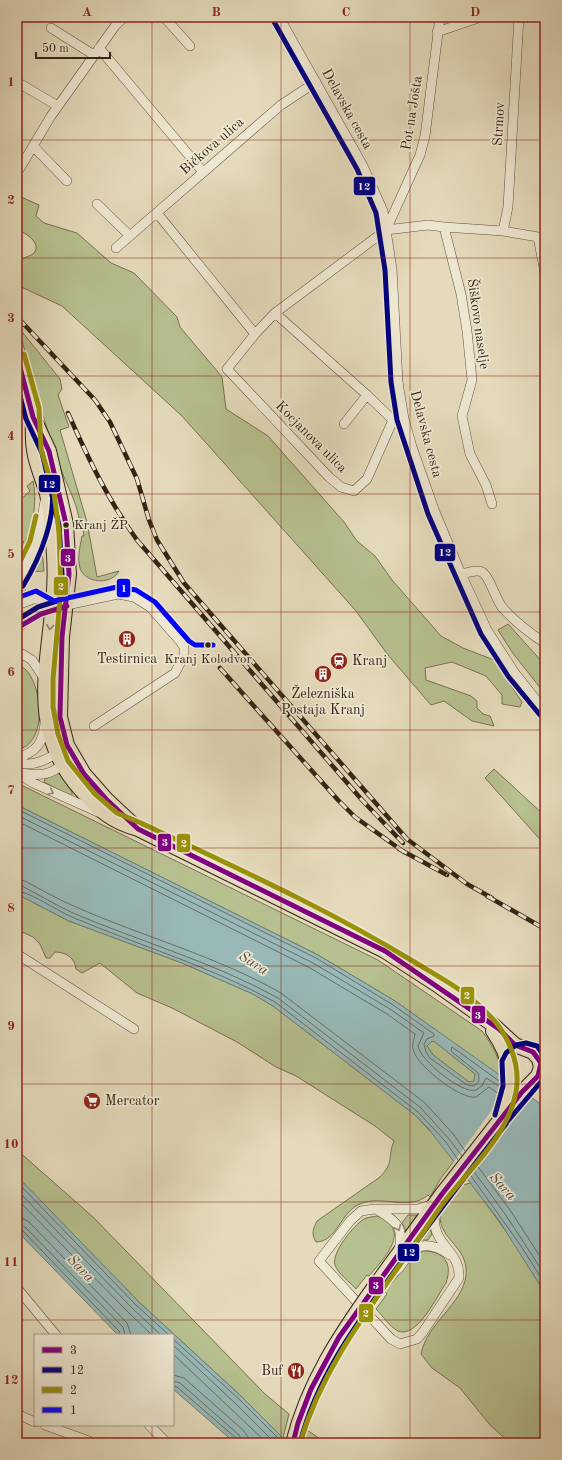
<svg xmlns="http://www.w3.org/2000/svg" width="562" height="1460" viewBox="0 0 562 1460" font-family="'Old Standard TT',serif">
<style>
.green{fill:#b7c08f;stroke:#767252}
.water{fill:#98b9b8;stroke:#707d76;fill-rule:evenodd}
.pier{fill:#e5dbbc}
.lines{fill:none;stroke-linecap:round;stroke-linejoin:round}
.shore{stroke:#666e66;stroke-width:1}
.street-casing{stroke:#60513e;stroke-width:10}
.primary-casing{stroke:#342314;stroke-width:16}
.street{stroke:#eee8d3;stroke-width:9}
.primary{stroke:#e5dbbc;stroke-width:14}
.rail-casing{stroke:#342314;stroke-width:4.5}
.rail{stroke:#eee8d3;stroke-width:3;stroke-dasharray:9;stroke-linecap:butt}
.primary-bridge-casing{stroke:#342314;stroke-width:16;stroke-linecap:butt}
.primary-bridge{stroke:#e5dbbc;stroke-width:14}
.bus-1-casing{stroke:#eee8d3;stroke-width:8}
.bus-2-casing{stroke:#eee8d3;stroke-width:8}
.bus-3-casing{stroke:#eee8d3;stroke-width:8}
.bus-4-casing{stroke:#eee8d3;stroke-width:8}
.bus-1{stroke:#800080;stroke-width:5}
.bus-2{stroke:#000080;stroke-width:5}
.bus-3{stroke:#9a910a;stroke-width:5}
.bus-4{stroke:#00f;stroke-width:5}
.oneway{stroke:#8c7f68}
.oneway2{stroke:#918674}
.grid{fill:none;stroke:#8f2418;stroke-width:1;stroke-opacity:0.55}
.bus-dot{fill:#342314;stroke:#eee8d3;stroke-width:1.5}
.labels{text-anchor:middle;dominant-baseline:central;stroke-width:3.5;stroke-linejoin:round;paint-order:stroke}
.bus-label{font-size:13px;fill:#342314;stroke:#eee8d3;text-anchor:start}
.street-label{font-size:14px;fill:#342314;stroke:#eee8d3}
.poi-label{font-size:14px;fill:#342314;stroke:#eee8d3}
.water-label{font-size:15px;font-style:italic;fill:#525045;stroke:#eee8d3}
.line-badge{stroke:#eee8d3;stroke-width:1.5}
.badge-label{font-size:11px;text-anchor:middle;font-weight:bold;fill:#fff}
.neatline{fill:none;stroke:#8f2418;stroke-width:1.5}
.grid-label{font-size:13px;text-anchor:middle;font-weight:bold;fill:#8f2418}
</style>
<rect width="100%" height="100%" fill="#e5dbbc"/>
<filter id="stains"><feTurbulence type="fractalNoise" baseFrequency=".005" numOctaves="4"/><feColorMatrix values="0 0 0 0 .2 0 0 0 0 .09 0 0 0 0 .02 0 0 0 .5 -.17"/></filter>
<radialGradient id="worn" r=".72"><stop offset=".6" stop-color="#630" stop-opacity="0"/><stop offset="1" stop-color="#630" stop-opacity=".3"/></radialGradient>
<path class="green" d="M21,197L39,205L36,216L44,223L77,233L111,263L134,273L177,317L180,327L222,377L226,409L268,436L344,522L357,541L375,556L392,580L441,636L463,648L494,660L522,702L520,707L502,704V695L486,676L452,662L425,668L426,680L471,696L477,701V708L483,714L490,716L494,726L472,721L444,701L431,705L388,655L356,611L182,416L62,306L17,285V263C22,257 30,257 34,253C42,243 25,232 17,230V205L19,204Z
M19,328L60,379L62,389L58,395L69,427L60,430L87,522L97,577L119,571C112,585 85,584 80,568C77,558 80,547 82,536H84L81,518H79C76,501 68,488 62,472C45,426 31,377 19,328Z
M33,481C39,508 29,537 17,561V552L24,542L17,536V503L30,491L27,486Z
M42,549L44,571L30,572L39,550Z
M23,579L26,593L17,596V589Z
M508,624L545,665V694L512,652L498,630Z
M17,665C20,666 23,667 25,669C43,686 48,744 17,750Z
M494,769L545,816V845L485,778Z
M59,773L72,791V795L70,796L44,782L45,779Z
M17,783L378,960L482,1031C493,1046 501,1060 502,1078L395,1001L318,955L17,805Z
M17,894L69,921L182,963L253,994L273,1006L415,1115L443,1145L454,1161L441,1178L430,1197L428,1195C408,1212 383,1194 360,1204C341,1211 337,1242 316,1242C311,1234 313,1229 317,1221L380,1177C395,1161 387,1158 394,1141L375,1126L296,1076L276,1067L237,1042L172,1008L137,993L100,963L82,973L76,969C75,958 66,952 55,952L50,958H46L40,944L33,937L20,931L17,934Z
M432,1041L435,1042L475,1074L474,1081L472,1083L469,1082L433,1055L427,1046Z
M17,1150L93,1217L265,1394L289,1414L283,1438L242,1397L139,1302L32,1193L17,1176Z
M471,1183L518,1248L545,1293V1443H510L490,1425L460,1388L432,1368L421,1354C427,1323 463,1304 466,1275C469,1247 439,1240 440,1215L462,1185Z
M408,1215H417L406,1231L402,1223Z
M377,1216C413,1230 384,1258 369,1276L367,1275L356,1289C350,1282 338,1274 335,1265C331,1253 354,1225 364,1219C368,1217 372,1217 377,1216Z
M429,1226L432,1234L428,1240H418Z
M423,1251C444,1251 453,1263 446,1283C437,1296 417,1339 398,1331C390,1327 382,1315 376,1309L387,1294L384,1291C398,1279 408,1258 423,1251Z
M307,1430L326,1443H303Z"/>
<path class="water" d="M17,805L318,955L395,1001L545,1107V1293L498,1219L428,1128L415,1115L273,1006L253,994L182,963L69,921L17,894ZM432,1041L435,1042L475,1074L474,1081L469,1082L433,1055L427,1046Z
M17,1176L139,1302L242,1397L288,1443H235L173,1389V1335H118L17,1231Z"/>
<path class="pier" d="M500,1074L529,1094L465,1179L453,1163L489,1114L496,1101L500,1083Z"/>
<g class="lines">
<path class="shore" d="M17,809L316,958L393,1005L434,1034V1036L427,1039L424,1044L426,1052L430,1058L467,1085L473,1086C479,1084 480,1079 478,1073L451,1051L452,1047L502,1083
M17,815L313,963L390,1009L424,1033L418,1046C420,1060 463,1095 476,1090L482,1086L486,1078L502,1088
M17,821L310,968L387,1014L415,1034C414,1040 411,1045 414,1052C419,1067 461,1100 476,1097L489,1087L500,1095
M17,879L25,881C42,890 59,900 76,907C144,937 216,956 281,993L425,1103L454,1135L465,1151
M17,885L22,886C39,895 56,905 73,913C141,942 213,962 278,998L421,1108L449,1139L462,1156
M17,891C31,892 57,911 72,917C140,946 210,966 275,1002L418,1112L446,1142L458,1160
M476,1164L510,1210L545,1264
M472,1169L505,1214L545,1275
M469,1173L521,1246L545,1284
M17,1182L136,1305L169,1335
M17,1190L133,1309L161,1335
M17,1199L129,1313L152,1335
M17,1218L24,1219L29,1222L127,1323L131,1335
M17,1224L25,1227L123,1327L125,1335
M17,1229L22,1230L119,1331L120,1335
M173,1339L240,1400L283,1443
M173,1345L236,1404L275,1443
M173,1354L267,1443
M173,1375L184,1378L243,1430L248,1437L249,1443
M173,1381L180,1383L239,1435L243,1443
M173,1386L177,1387L236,1438L237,1443"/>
<defs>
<path id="street" d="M164,17L190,46
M279,17L363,166L383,211L392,269L398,382L404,419L412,447L435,512L461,574L487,630L514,672L545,711
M51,28L94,55
M437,32L481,17
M99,48L203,172
M17,82L58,106
M33,146L67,181
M17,173L51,116L115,26L124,17
M97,204L130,236
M157,213L255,334
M444,227L503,231L508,207L519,17
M386,230L428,225L444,227L461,294L467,331L472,380L462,416L470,454L486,485L492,504
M503,231L538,237L545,273
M116,248L281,105L316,82
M275,313L367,395L393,420
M404,419L393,420L367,479L354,491L341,487L329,477L227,369L255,334L275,313L386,230L420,155L425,136L440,17
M344,424L367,395
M461,574C467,573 476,569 482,572C490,577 495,598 502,607C513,620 531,634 545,643
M17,582C36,552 39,536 45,501
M17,605L36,598L53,608
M17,628L30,618L53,608L118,594L134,597L150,607L180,641L184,647V656L175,673L94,726
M17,651L32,660L44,678
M17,758C37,752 43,743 45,723
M17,762C32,768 50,759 62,749
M17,772L33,783L100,813
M20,773C39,776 51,776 65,762
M17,954L134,1029
M434,1204C434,1214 433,1223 437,1233C445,1251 460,1256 459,1278L423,1332L417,1339L400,1344L391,1339L319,1261L350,1221L361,1211L375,1209H418Z
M376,1209C394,1220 405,1226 399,1249
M384,1277C389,1275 394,1273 398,1269C402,1265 405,1259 409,1254C421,1240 437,1246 450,1255
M17,1288L56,1335
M17,1414L35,1422
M45,1425L94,1443
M149,1425L167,1443"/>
<path id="primary" d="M17,356L33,417L49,451L66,524L69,574L62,637L60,717L67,745L84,774L106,799L138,829
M33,417C33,428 32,439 34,450C36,465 43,479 47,494C51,514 53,536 54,556C60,638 16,720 82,791C100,811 112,822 138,829L385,951L436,984L492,1024L515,1045L533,1052L539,1059L541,1067L538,1076L522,1092L442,1194L375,1286
M493,1031C511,1057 515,1081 504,1111"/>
</defs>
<use href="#street" class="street-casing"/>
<use href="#primary" class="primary-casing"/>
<use href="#street" class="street"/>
<use href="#primary" class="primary"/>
<defs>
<path id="rail" d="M19,319L95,400L110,422L137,479L149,520L157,540L184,583L407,839L467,884L492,898
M68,413C88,458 108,500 137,540L362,800L403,843
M220,668L338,800L355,817L404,852
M399,849L447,875
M487,896L545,929"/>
</defs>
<use href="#rail" class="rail-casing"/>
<use href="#rail" class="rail"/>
<defs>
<path id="primary-bridge" d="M293,1443C308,1383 340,1335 375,1286"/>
</defs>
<use href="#primary-bridge" class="primary-bridge-casing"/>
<use href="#primary-bridge" class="primary-bridge"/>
<defs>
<path id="bus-1" d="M17,356L33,417L49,451L66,524L69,574L62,637L60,717L67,745L84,774L106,799L138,829L385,951L499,1029L515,1045L533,1052L541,1063L538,1076L522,1092L442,1194L339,1337L311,1389L298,1423L293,1443
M17,628L41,614L67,606"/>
<path id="bus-2" d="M273,20L357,169L376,213L385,270L391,382L397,420L428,514L481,634L508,676L540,715
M17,384L26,419L42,453L59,525L62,574L60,600L38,607L17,620
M23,586C40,558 58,515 51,482
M495,1115L503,1086L502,1061L506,1053L516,1045L526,1043L537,1046L545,1057
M507,1122L545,1077
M300,1443C317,1377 355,1326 394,1272C431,1222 467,1173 506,1124"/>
<path id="bus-3" d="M24,354L39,408L41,449L54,493L59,532L61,588L53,679V707L58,734L68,761L94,793L117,813L141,823C232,866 324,907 411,960C437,976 467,991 488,1014C508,1033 521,1064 516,1092C508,1134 474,1165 448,1197C436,1212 426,1229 414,1245C369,1309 323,1366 300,1443
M17,568L30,541L36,516"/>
<path id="bus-4" d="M17,598L36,591L54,601L117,587L136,590L155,602L189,641L195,645H213"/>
</defs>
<use href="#bus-1" class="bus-1-casing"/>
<use href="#bus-2" class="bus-2-casing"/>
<use href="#bus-3" class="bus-3-casing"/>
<use href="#bus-4" class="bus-4-casing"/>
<use href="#bus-1" class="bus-1"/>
<use href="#bus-2" class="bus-2"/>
<use href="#bus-3" class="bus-3"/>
<use href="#bus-4" class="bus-4"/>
</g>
<defs><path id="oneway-chevron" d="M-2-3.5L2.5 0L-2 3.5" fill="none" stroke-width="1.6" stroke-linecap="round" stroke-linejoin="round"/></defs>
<use class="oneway" href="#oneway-chevron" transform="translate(50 627) rotate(98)"/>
<g class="oneway2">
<use href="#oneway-chevron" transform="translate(51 792) rotate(25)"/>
<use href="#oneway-chevron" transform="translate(398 1228) rotate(65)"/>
</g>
<path class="grid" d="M152,17V1335M281,17V1443M410,17V1443M17,140H545M17,258H545M17,376H545M17,494H545M17,612H545M17,730H545M17,848H545M17,966H545M17,1084H545M17,1202H545M17,1320H545M152,1425V1443"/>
<defs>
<symbol id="building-disc" viewBox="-11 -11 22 22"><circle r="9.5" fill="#8f2418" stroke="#eee8d3"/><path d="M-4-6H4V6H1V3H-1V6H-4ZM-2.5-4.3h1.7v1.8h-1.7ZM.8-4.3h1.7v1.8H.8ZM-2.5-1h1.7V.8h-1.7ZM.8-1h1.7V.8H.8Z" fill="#fff"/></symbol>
<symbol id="station-disc" viewBox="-11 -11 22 22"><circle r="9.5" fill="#8f2418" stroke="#eee8d3"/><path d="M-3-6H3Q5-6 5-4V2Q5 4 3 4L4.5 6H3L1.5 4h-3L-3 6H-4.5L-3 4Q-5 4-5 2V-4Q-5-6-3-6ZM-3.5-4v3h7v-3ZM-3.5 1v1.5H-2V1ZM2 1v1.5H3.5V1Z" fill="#fff"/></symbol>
<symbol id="supermarket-disc" viewBox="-11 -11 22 22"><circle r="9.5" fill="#8f2418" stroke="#eee8d3"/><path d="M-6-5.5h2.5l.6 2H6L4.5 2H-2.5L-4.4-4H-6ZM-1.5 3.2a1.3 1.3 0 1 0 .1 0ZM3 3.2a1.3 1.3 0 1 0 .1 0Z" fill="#fff"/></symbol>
<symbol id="restaurant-disc" viewBox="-11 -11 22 22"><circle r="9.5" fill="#8f2418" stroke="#eee8d3"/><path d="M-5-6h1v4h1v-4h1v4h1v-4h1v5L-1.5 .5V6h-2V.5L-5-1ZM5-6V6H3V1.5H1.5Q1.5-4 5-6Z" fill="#fff"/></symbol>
</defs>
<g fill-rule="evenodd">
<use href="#building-disc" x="117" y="629" width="20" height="20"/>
<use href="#station-disc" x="329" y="651" width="20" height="20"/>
<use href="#building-disc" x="313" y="664" width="20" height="20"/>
<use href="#supermarket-disc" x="82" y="1091" width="20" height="20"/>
<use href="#restaurant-disc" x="286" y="1361" width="20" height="20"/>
</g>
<g class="bus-dot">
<circle cx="66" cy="525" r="3.5"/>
<circle cx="208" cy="645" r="3.5"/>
</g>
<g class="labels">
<g class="bus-label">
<text x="74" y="525">Kranj ŽP</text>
<text x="208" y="659" text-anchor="middle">Kranj Kolodvor</text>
</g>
<g class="street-label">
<text transform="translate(347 109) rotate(61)">Delavska cesta</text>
<text transform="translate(412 113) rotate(-81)">Pot na Jošta</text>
<text transform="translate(499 124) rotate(-87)">Strmov</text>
<text transform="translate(212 146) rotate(-41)">Bičkova ulica</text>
<text transform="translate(478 324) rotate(82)">Šiškovo naselje</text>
<text transform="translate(426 434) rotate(75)">Delavska cesta</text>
<text transform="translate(311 437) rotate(45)">Kocjanova ulica</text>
</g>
<g class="poi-label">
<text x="127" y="659">Testirnica</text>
<text x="352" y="661" text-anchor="start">Kranj</text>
<text x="323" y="694">Železniška<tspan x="323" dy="16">Postaja Kranj</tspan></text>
<text x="105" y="1101" text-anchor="start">Mercator</text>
<text x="283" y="1371" text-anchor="end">Buf</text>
</g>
<g class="water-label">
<text transform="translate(253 964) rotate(33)">Sava</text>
<text transform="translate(502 1187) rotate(48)">Sava</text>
<text transform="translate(80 1269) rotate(47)">Sava</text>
</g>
</g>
<g class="line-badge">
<rect x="353" y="176" width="23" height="20" rx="4" fill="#000080"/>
<rect x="38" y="474" width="23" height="19" rx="4" fill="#000080"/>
<rect x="434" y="543" width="22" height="19" rx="4" fill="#000080"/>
<rect x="60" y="548" width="16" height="19" rx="4" fill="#800080"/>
<rect x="53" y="576" width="16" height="20" rx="4" fill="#9a910a"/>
<rect x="116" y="578" width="15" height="20" rx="4" fill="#00f"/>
<rect x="157" y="833" width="15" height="19" rx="4" fill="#800080"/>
<rect x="176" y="833" width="15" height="20" rx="4" fill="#9a910a"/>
<rect x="460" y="986" width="15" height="19" rx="4" fill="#9a910a"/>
<rect x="471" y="1005" width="15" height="19" rx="4" fill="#800080"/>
<rect x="397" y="1243" width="23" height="19" rx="4" fill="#000080"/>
<rect x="368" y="1276" width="16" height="19" rx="4" fill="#800080"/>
<rect x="358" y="1303" width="16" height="20" rx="4" fill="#9a910a"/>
</g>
<g class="badge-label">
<text x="364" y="190">12</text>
<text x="49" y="488">12</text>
<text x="445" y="556">12</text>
<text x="68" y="562">3</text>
<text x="61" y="590">2</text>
<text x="124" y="592">1</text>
<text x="165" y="846">3</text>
<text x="184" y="847">2</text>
<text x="467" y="999">2</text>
<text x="478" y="1019">3</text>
<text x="409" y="1256">12</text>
<text x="376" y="1289">3</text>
<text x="366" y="1317">2</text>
</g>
<rect width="562" height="1460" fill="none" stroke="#e5dbbc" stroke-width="44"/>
<rect x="34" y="1334" width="140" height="92" fill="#eee8d3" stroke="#a49987"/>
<rect x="42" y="1347" width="20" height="6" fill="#800080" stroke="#a49987"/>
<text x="70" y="1354" font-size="12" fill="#342314">3</text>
<rect x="42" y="1367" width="20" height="6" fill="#000080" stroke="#a49987"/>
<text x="70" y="1374" font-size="12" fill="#342314">12</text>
<rect x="42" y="1387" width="20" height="6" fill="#9a910a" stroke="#a49987"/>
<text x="70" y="1394" font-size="12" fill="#342314">2</text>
<rect x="42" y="1407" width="20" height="6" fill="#0000ff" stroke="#a49987"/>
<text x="70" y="1414" font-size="12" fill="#342314">1</text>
<path d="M36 52v6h74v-6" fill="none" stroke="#342314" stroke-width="2"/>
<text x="42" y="52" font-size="12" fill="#342314" stroke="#eee8d3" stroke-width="3" paint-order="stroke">50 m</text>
<rect x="22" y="22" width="518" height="1416" class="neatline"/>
<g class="grid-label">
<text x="87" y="16">A</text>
<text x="216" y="16">B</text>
<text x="346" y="16">C</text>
<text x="475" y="16">D</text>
<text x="11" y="86">1</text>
<text x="11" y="204">2</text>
<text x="11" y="322">3</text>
<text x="11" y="440">4</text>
<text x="11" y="558">5</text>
<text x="11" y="676">6</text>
<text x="11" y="794">7</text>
<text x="11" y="912">8</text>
<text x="11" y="1030">9</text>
<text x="11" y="1148">10</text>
<text x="11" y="1266">11</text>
<text x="11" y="1384">12</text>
</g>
<rect width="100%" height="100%" filter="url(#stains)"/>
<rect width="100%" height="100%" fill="url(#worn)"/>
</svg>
